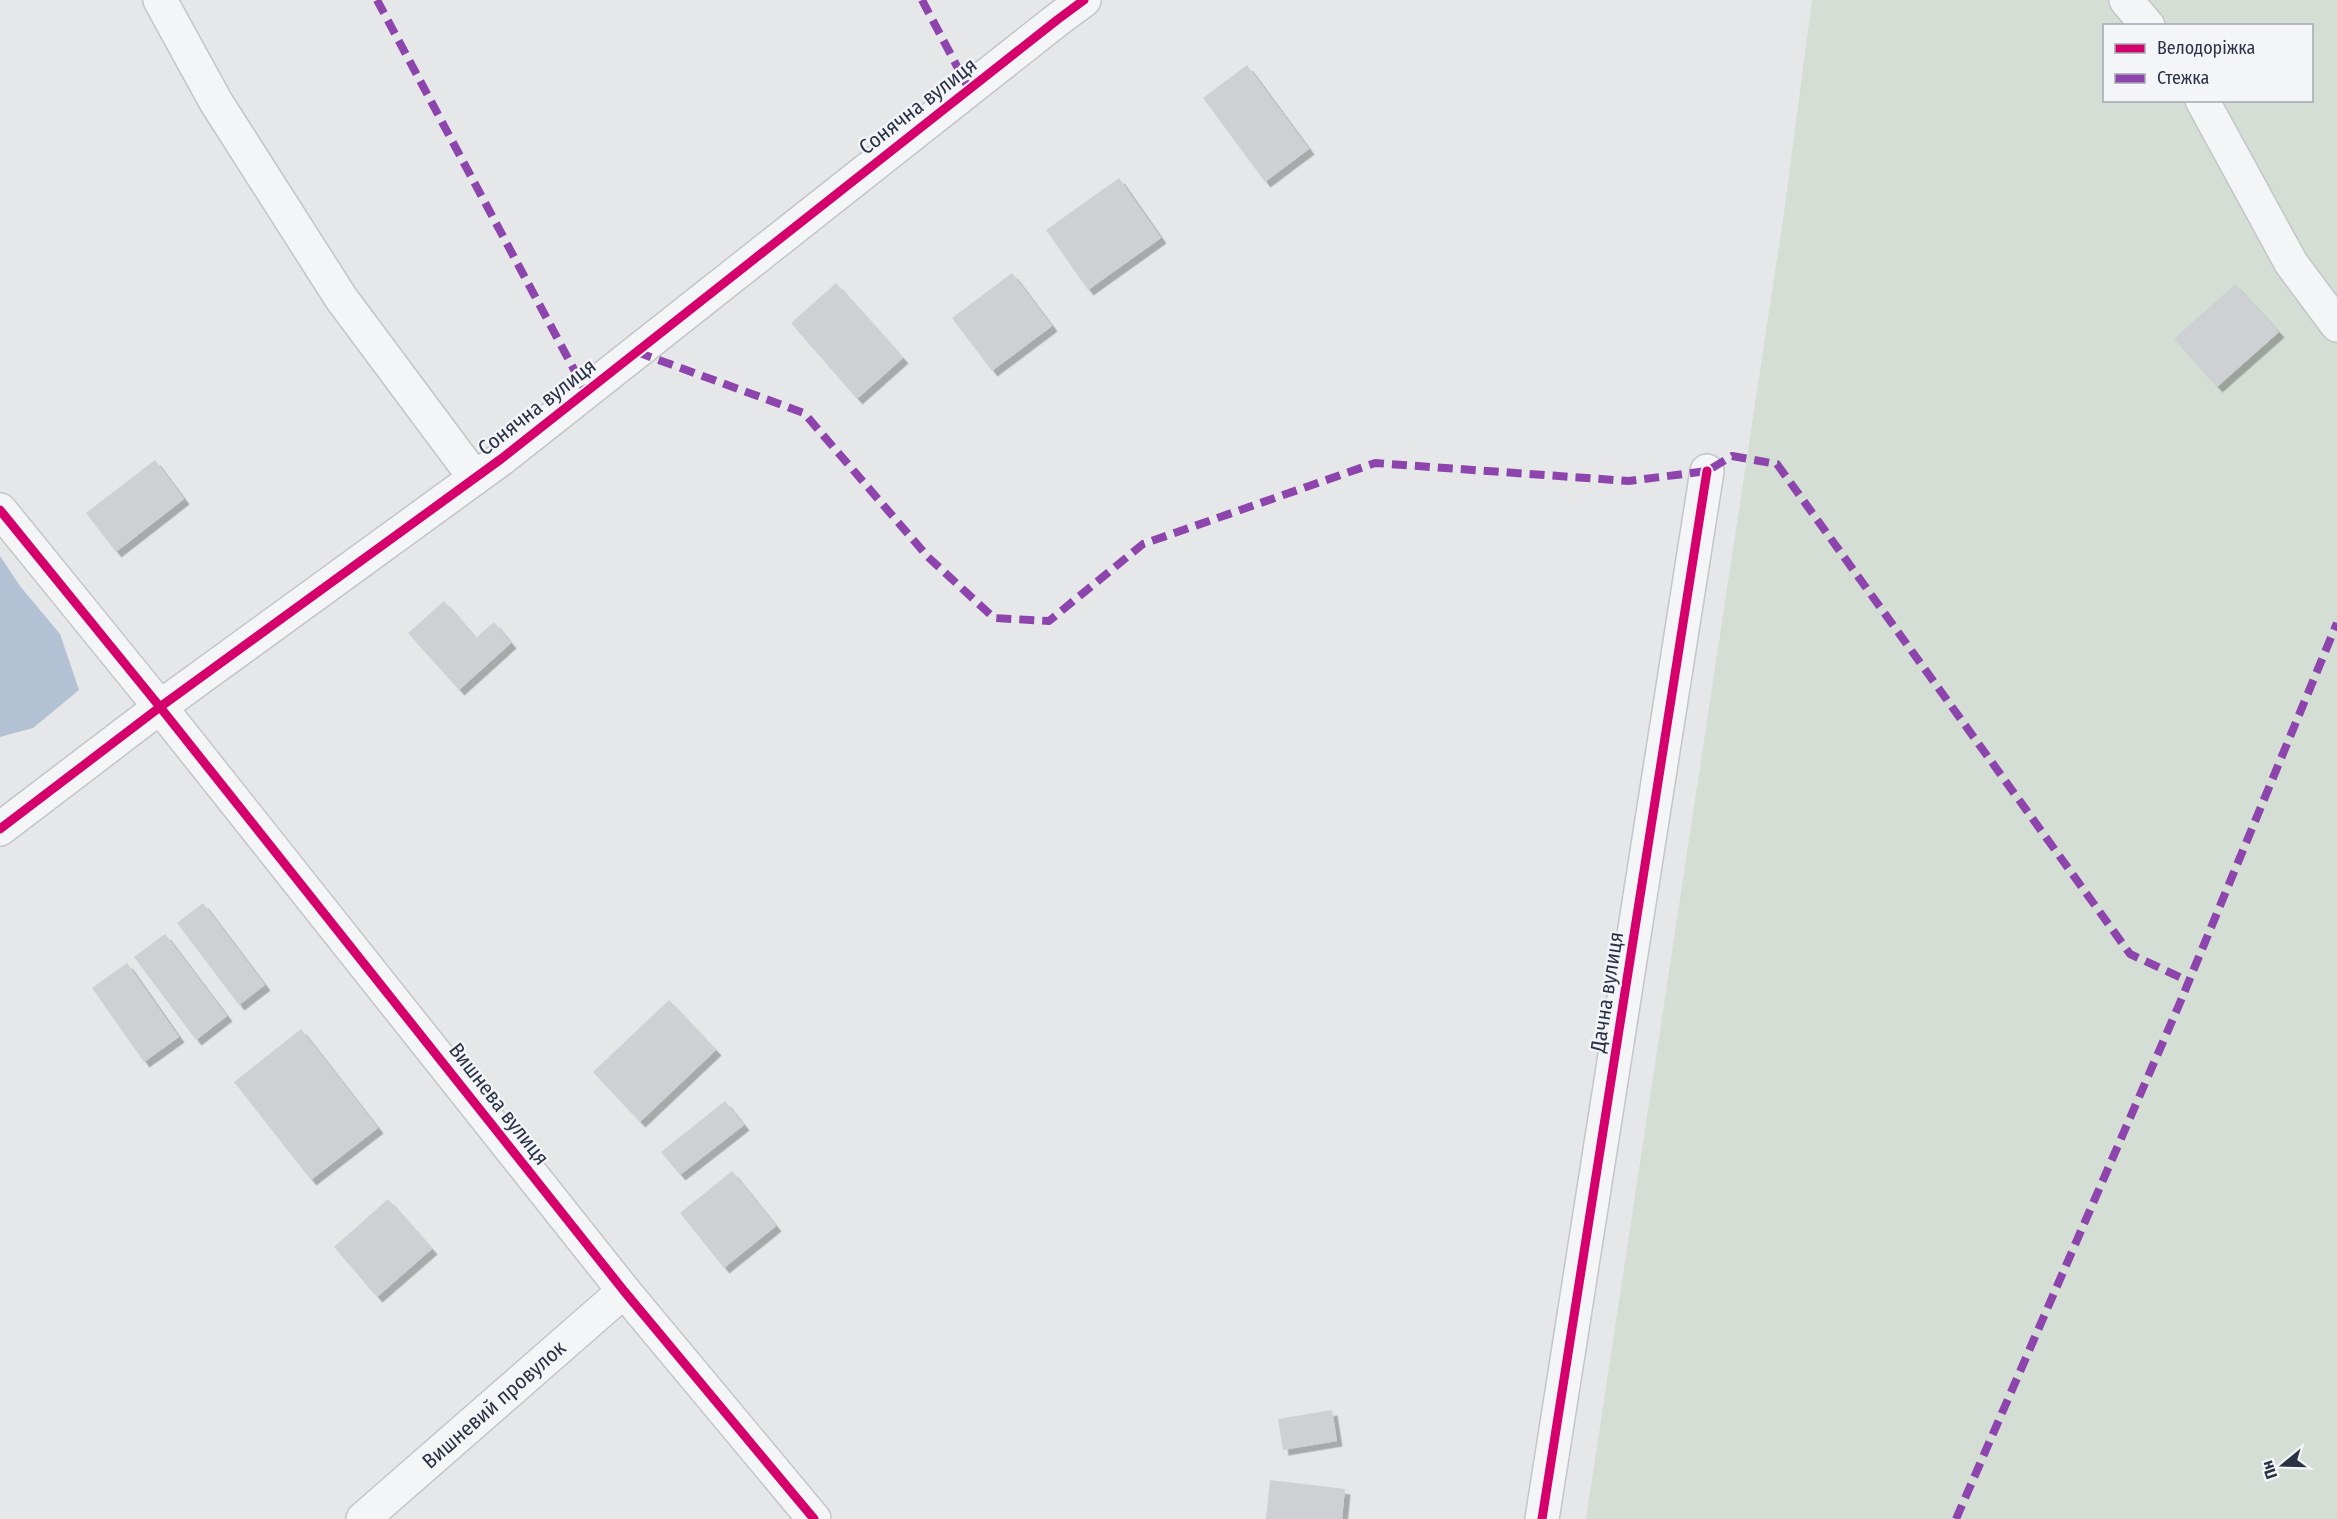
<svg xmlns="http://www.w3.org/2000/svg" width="2337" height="1519" viewBox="0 0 2337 1519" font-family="'Fira Sans Condensed',sans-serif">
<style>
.green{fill:#d4ded5;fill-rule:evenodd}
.water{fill:#b3c1d5}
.building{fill:#cfd0d3;filter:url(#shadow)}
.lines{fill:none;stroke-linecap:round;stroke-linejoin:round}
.minor-casing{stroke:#c3c5c7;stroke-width:36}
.tertiary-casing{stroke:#c3c5c7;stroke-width:36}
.minor{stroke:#f4f5f6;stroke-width:33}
.tertiary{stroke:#f4f5f6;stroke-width:33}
.quiet{stroke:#8e44ad;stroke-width:8;stroke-dasharray:15 8;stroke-linecap:butt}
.cycleway-casing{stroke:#f3f5f9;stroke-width:13}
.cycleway{stroke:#d6006c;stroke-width:9}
.labels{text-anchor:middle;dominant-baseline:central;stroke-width:4.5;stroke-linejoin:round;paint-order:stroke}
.street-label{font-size:21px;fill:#2a3244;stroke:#f3f5f9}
</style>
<defs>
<filter id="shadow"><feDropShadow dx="5.5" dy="5.5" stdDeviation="0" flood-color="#0004"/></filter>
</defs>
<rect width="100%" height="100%" fill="#e5e7e9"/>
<path class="green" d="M1812,0H2337V1519H1586L1784,213ZM2104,26H2312V100H2104Z"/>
<path class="water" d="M0,556L20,586L60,634L79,690L33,728L0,737Z"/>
<path class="building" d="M1247,65L1309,149L1265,182L1203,98Z
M1119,178L1161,238L1088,290L1046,230Z
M1012,273L1052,326L992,371L952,318Z
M836,283L903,358L857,399L791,323Z
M2235,284L2279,332L2217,387L2174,339Z
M155,460L184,499L116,552L86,513Z
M444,601L476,638L494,622L511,643L459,690L408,633Z
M203,903L265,985L239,1005L177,923Z
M165,934L227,1016L196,1040L134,957Z
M127,963L179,1037L144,1062L92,988Z
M669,1000L716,1050L640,1122L593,1072Z
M301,1029L378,1128L311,1180L234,1082Z
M725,1101L744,1125L680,1175L661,1152Z
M732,1171L776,1226L724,1268L680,1213Z
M388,1199L432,1249L377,1297L334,1247Z
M1332,1410L1337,1441L1283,1450L1278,1419Z
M1270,1480L1345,1489L1342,1519H1266Z"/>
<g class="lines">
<defs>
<g id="minor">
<path d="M160,0L216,102L341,298L475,478"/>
<path d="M2126,0L2148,26"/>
<path d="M2202,100L2291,263L2337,325"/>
<path d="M0,510L160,707L624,1291L814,1519"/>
<path id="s1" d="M363,1519L624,1291"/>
<path d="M1542,1519L1707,471"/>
</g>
<path id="tertiary" d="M0,829L160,707L501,459L1057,20L1084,0"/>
</defs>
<use href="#minor" class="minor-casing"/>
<use href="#tertiary" class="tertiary-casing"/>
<use href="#minor" class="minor"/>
<use href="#tertiary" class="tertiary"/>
<path class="quiet" d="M377,0L586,392
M922,0L969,89
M637,352L804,413L928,557L994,618L1049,621L1143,544L1375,463L1629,481L1707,471L1732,456L1777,464L2130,954L2188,981
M1956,1519L2179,1005L2337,623"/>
<defs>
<path id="cycleway" d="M0,510L160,707L624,1291L814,1519
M0,829L160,707L501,459L1057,20L1084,0
M1542,1519L1707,471"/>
</defs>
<use href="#cycleway" class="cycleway-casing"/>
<use href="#cycleway" class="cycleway"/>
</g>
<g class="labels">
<g class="street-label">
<text transform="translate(918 106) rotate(-38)">Сонячна вулиця</text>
<text transform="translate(537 407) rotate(-38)">Сонячна вулиця</text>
<text transform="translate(1607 992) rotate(-81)">Дачна вулиця</text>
<text transform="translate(499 1104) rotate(52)">Вишнева вулиця</text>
<text stroke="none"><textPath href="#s1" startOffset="174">Вишневий провулок</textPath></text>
</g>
</g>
<rect x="2103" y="24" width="210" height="78" fill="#f3f5f9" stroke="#a3a7b1" stroke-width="1.5"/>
<rect x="2115" y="44" width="30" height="9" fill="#d6006c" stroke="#a3a7b1" stroke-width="1.5"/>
<text x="2157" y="54" font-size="18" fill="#2a3244">Велодоріжка</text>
<rect x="2115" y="74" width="30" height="9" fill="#8e44ad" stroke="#a3a7b1" stroke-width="1.5"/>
<text x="2157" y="84" font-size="18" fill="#2a3244">Стежка</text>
<g transform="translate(2283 1465) rotate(251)" stroke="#f3f5f9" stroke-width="4.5" paint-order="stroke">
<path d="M0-4.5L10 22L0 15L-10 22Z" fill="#2a3244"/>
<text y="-9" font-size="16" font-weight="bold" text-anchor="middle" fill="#2a3244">Пн</text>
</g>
</svg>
